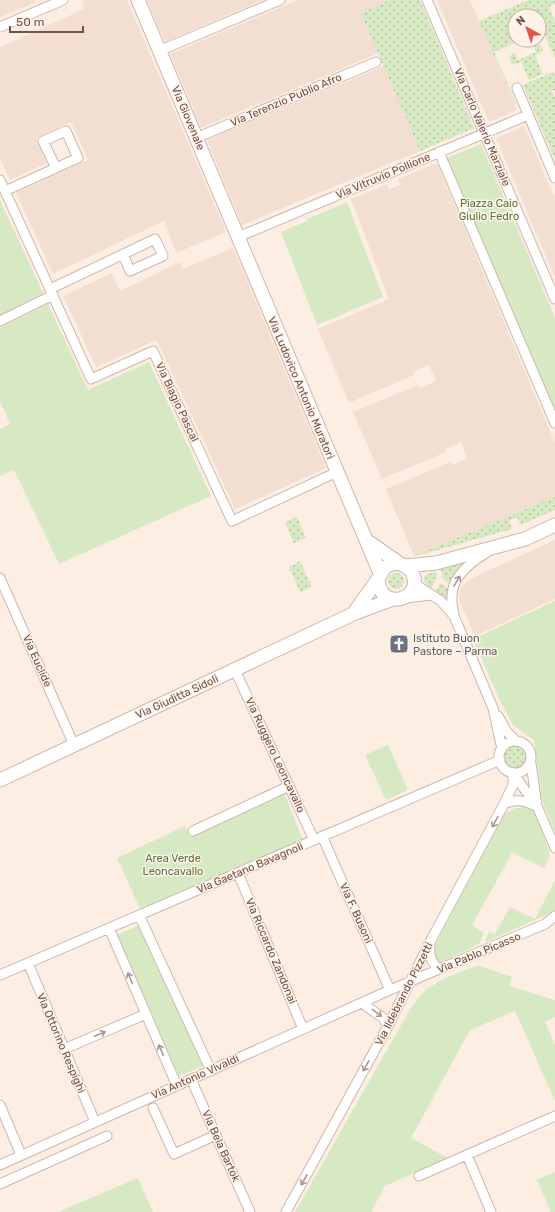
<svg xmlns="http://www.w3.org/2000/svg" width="555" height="1212" viewBox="0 0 555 1212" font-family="Rubik,sans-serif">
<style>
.residential{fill:#f3dfd1}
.grass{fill:url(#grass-dots)}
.park{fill:#d7e9c2}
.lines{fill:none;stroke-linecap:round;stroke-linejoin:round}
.street-casing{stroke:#cfb6ad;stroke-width:11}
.secondary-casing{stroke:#d1b5aa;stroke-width:15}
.street{stroke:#fff;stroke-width:9}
.secondary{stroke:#fff;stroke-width:13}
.oneway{stroke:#ab9792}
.labels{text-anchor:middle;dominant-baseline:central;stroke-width:3;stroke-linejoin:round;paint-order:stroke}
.street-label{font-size:11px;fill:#73524a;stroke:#fff3e9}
.park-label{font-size:11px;fill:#5a7842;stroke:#fff3e9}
.worship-label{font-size:11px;fill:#5b616d;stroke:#fff3e9;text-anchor:start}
</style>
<defs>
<pattern id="grass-dots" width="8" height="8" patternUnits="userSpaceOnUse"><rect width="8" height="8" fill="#d7e9c2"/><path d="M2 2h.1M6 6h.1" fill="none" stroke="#b3bfa0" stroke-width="1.8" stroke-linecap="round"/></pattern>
</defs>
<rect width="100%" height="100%" fill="#fceee3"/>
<path class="residential" d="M0,0H33L34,3L0,17Z
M85,0H127L226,232L176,253L164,221L53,274L16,193L88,160L71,122L36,138L47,163L10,180L0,159V47L84,9L82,2Z
M147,0H263L165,42Z
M298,0H391L362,13L379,53L201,128L170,54Z
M437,0H470L517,110L489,122Z
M384,66L420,151L242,225L207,140Z
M524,126L555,198V278L496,138Z
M437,163L555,443V497L414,556L386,489L450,462L452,465L467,459L461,442L445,449L446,452L382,479L353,412L418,385L420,388L436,381L429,365L413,372L414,375L349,403L318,329L389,299L351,199L387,184L389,189L400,185L398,179Z
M233,248L326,468L235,509L157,340L96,367L63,296L112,273L120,291L180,262L183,269Z
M555,540V599L475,636L459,599L460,590L464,584L472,578Z"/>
<path class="grass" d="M391,0H420L474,128L420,151L361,13Z
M528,0H555V4L549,7L555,21V58L543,31L539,32V16H515V40H521L494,52L516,104H515L479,21Z
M532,43L539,44L544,51L535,55L543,74L529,80L521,62L512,65L509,57L514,52L518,60L536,52Z
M553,72L555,75V90L552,91L555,98V160L523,85Z
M555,497V510L521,525L517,517L509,521L512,529L420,555L414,556Z
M297,517L306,538L294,543L285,522Z
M300,561L312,587L300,592L289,567Z
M463,563L464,564L450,584L443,579L441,569Z
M436,571L437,577L431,589L424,582V578L427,574Z
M388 581a8 8 0 1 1 16 0a8 8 0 1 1-16 0Z
M440,583L449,589L448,599L436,591Z
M503 758a12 12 0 1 1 24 0a12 12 0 1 1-24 0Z"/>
<path class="park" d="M481,144L555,318V412L447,158Z
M0,200L43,293L0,315Z
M347,202L383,297L317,325L281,232L307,221V219Z
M48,304L88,390L149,362L211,496L59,564L14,470L0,476V429L10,424L0,401V328Z
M555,601V832L542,800L534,740L513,725L502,705L473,639Z
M388,745L408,790L386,800L365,755Z
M284,793L303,840L141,911L117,858L185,826L190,836Z
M526,807L535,811L550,855L544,868L511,852L510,854L511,855L472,925L484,933L479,944L439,963L436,960L434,947L503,815L515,808Z
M555,880V911L486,942L485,940L489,932L495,934L510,907L535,919Z
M139,925L204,1066L179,1076L117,935Z
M479,966L512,977L509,986L555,1000V1017L545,1022L555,1045V1101L515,1011L470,1030L411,1138L448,1158L385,1186L371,1212H295L409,1011C415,1003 421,993 430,987C443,978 464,969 479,966Z
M555,1172V1212H551L537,1180Z
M138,1178L153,1212H58Z"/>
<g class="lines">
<defs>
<path id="street" d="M427,0L555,299
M0,27L63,0
M159,51L280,0
M517,88L555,178
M196,138L376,62
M439,152L555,423
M0,180L91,379L153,351L232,521L337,472
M5,191L78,158L66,131L43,141L56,168
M238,237L528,115
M50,289L155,239L163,256L130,271L123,254
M0,321L53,295
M0,578L74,745
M415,584L441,601L454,616L493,708L502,749
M405,598L431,595
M454,615C453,609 451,602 452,596C452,576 471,562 486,553
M235,670L314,840
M498,716L507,732L516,741
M499 757a16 16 0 1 1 32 0a16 16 0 1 1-32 0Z
M531,763L537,806L555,848
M513,773L535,804
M504,804C516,798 525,801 536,806
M193,831L289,786
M322,836L390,990
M238,873L303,1029
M139,915L211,1071
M109,928L177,1086
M430,946C429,956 431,963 439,969
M28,963L95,1122
M0,975L500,760
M362,1003L383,1018L388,1026
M64,1049L146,1014
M191,1079L250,1212
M0,1105L21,1155
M153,1108L174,1154L216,1135
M467,1155L491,1212
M0,1165L390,990L545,924L555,916
M419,1176L555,1116
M0,1184L107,1136
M286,1212L388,1026L431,940L504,804L513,785V773"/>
<path id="secondary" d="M138,0L380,573
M366,540L399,563
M378,579C380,613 423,599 413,575C412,571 408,568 405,566
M353,614L378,579L383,570L387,566L392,564L399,563L405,566L436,563L525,539L555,525
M0,780L353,614L393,599"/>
</defs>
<use href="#street" class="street-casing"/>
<use href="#secondary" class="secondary-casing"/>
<use href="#street" class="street"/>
<use href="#secondary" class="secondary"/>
</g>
<defs><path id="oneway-shaft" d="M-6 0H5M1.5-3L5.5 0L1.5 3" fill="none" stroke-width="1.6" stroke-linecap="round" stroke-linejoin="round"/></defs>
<g class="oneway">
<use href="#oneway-shaft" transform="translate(457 581) rotate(-60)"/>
<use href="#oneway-shaft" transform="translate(495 822) rotate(118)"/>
<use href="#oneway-shaft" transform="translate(130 978) rotate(-113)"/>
<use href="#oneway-shaft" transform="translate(377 1013) rotate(37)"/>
<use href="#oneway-shaft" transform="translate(100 1034) rotate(-23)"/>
<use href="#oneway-shaft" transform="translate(161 1050) rotate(-114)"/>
<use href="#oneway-shaft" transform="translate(366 1066) rotate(119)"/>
<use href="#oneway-shaft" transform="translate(304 1180) rotate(119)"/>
</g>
<defs>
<symbol id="church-square" viewBox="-11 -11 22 22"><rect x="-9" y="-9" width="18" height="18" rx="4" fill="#6b7280" stroke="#fff3e9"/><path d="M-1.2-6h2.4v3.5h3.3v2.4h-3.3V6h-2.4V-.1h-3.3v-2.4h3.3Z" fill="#fff"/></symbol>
</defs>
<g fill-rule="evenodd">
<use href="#church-square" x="388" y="633" width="22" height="22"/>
</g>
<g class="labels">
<g class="street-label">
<text transform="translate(286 100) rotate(-23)">Via Terenzio Publio Afro</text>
<text transform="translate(188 118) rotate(67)">Via Giovenale</text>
<text transform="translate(482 127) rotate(67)">Via Carlo Valerio Marziale</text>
<text transform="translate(383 176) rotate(-23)">Via Vitruvio Pollione</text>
<text transform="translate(301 388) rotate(67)">Via Ludovico Antonio Muratori</text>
<text transform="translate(177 402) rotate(65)">Via Biagio Pascal</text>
<text transform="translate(37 661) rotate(66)">Via Euclide</text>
<text transform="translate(177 697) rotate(-25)">Via Giuditta Sidoli</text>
<text transform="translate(275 755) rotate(65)">Via Ruggero Leoncavallo</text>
<text transform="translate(250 868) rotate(-23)">Via Gaetano Bavagnoli</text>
<text transform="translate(356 913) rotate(66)">Via F. Busoni</text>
<text transform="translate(271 951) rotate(67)">Via Riccardo Zandonai</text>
<text transform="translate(479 953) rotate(-23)">Via Pablo Picasso</text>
<text transform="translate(404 994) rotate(-63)">Via Ildebrando Pizzetti</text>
<text transform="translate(61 1043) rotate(67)">Via Ottorino Respighi</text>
<text transform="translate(195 1077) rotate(-24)">Via Antonio Vivaldi</text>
<text transform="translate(221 1146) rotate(66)">Via Bela Bartok</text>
</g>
<g class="park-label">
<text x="489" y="203">Piazza Caio<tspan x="489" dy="13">Giulio Fedro</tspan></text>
<text x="173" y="858">Area Verde<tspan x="173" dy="13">Leoncavallo</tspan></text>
</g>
<g class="worship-label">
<text x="413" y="638">Istituto Buon<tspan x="413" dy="13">Pastore – Parma</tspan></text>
</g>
</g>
<g transform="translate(527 28) rotate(320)"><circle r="19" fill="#fff3e9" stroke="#c7b3a9"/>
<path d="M0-3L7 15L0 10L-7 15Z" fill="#e3554a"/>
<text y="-6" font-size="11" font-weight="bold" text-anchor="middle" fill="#73524a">N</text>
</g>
<path d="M10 26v6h73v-6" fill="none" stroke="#73524a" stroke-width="2"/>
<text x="16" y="26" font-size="12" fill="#73524a" stroke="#fff3e9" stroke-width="3" paint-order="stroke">50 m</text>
</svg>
